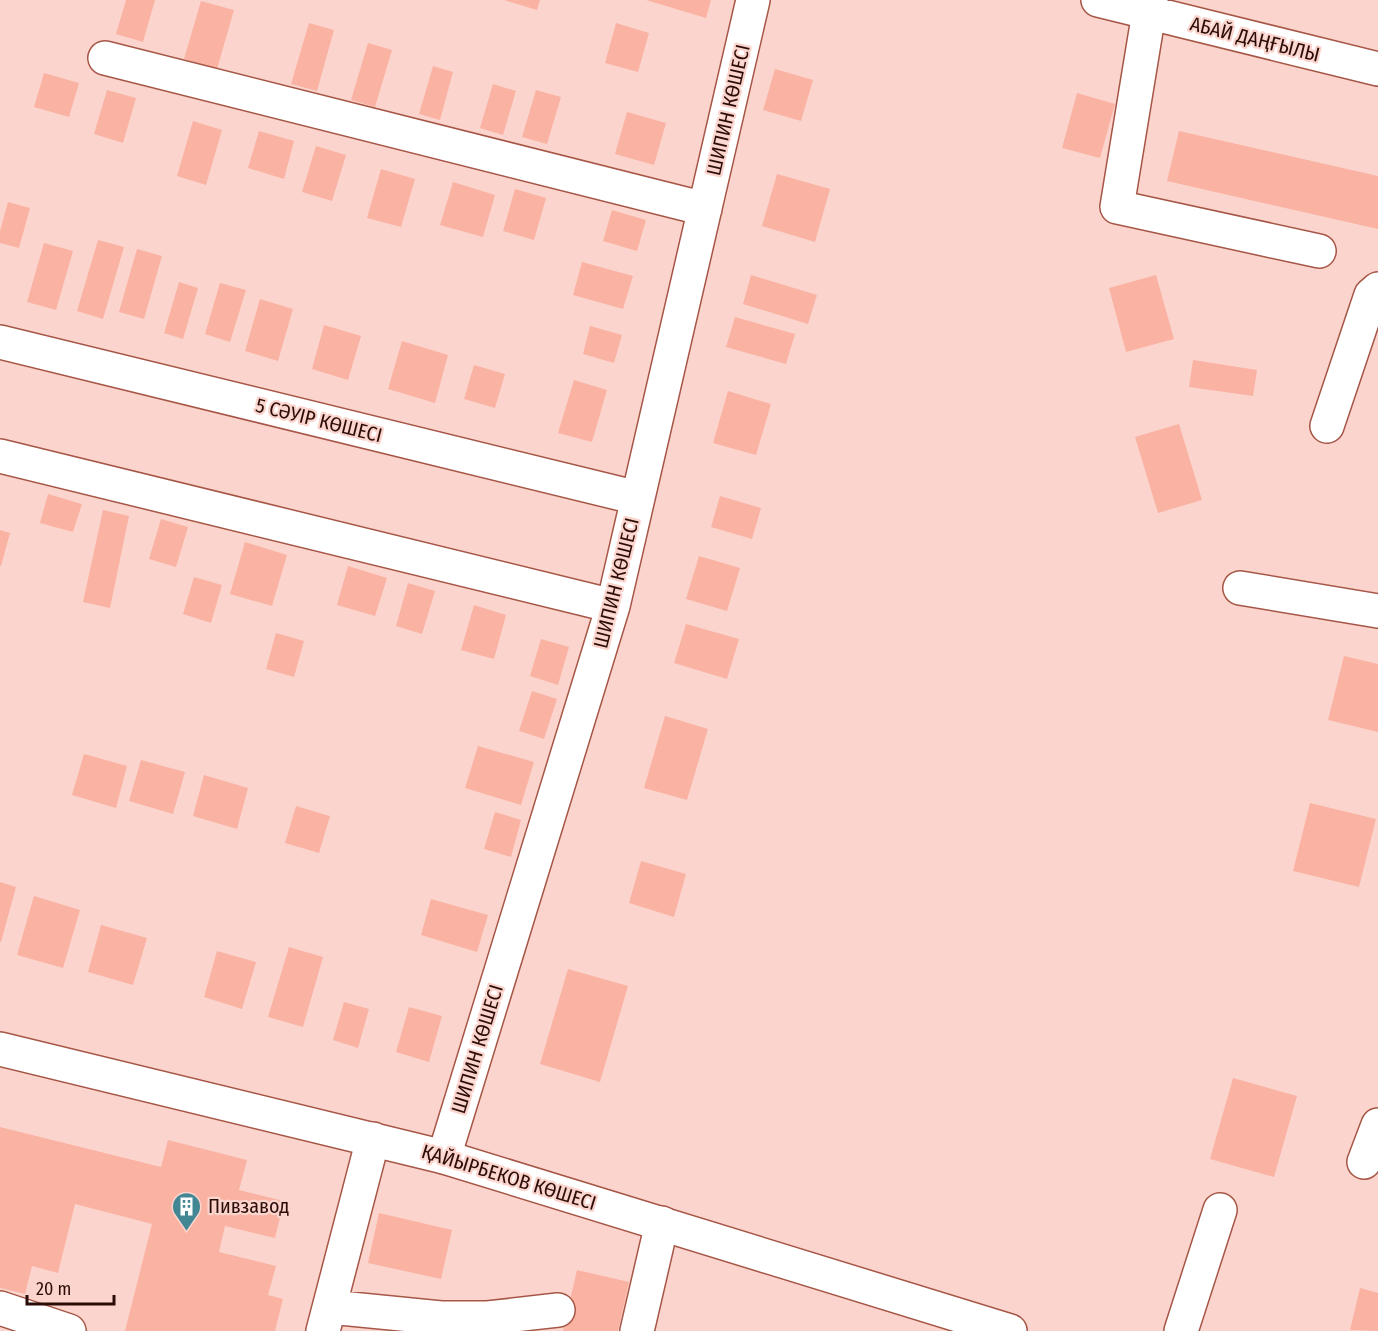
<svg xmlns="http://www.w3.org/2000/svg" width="1378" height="1331" viewBox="0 0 1378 1331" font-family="'Fira Sans Condensed',sans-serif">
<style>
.building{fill:#fab2a3}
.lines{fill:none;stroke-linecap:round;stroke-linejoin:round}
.minor-casing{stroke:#a65646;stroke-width:36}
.major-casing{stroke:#a65646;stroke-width:36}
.minor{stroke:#fff;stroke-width:33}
.major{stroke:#fff;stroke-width:33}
.labels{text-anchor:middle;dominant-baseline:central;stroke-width:4.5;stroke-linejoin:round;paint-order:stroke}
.street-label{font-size:20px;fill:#2c0c07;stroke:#fbd5cd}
.poi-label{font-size:20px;fill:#2c0c07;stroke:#fbd5cd;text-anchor:start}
</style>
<rect width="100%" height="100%" fill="#fbd5cd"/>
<path class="building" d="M126,0H155L143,42L116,34Z
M504,0H540L537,10Z
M646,0H711L706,18Z
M201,1L234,10L217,69L184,59Z
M309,23L334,30L317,91L291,84Z
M616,23L649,33L638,72L605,63Z
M368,43L392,50L375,107L351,100Z
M433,66L453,72L440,120L419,114Z
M775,69L813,80L801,121L763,110Z
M44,73L79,83L69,117L34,107Z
M493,84L516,91L503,135L480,128Z
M107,90L136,98L123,143L94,134Z
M536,90L561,97L547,144L522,137Z
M1077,93L1115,104L1100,158L1062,148Z
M627,112L666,123L654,165L615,154Z
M193,121L222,130L206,185L177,176Z
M259,131L294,141L284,179L248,168Z
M1179,131L1378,176V229L1167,181Z
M316,146L346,155L332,201L302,192Z
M381,169L415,179L401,227L367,218Z
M777,174L830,189L815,242L762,226Z
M453,182L495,195L483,237L440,225Z
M515,189L546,198L534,240L503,231Z
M8,202L30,208L19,248L0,243V231Z
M612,210L646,220L637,251L603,241Z
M98,240L124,247L103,319L77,311Z
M44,243L73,251L56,310L27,302Z
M137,249L162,256L144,319L119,312Z
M582,262L633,276L623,309L573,295Z
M751,275L817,295L808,324L743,304Z
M1156,275L1174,339L1126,352L1109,288Z
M179,282L198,288L183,339L164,333Z
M220,283L246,290L230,342L205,334Z
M260,299L293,309L278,361L245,351Z
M735,317L795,334L786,364L726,347Z
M324,325L361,336L348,380L312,369Z
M590,326L622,335L614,363L583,354Z
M402,341L448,355L435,403L388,389Z
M1193,360L1257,370L1253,396L1189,387Z
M474,365L505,374L495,408L464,399Z
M574,380L607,390L592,442L558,433Z
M728,391L771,404L756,455L713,443Z
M1179,424L1202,500L1158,513L1135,437Z
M48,494L82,504L73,532L40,523Z
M720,496L761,508L752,539L711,527Z
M103,510L129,516L110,608L83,602Z
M161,519L188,527L176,567L149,559Z
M0,530L10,533L1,566H0Z
M245,542L287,555L272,606L230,594Z
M699,556L740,568L727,611L686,599Z
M348,566L387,578L375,616L337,605Z
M194,577L222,585L211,623L183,614Z
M408,583L435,591L422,634L396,626Z
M474,605L506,615L494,659L461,650Z
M686,624L739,639L727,679L674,663Z
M276,633L304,641L294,677L266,669Z
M541,639L569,647L558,685L530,676Z
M1344,656L1378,664V732L1328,720Z
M532,691L557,699L544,739L519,731Z
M665,716L708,729L687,800L644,788Z
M478,746L534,762L521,805L465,788Z
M84,754L127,766L116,808L72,795Z
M141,760L185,772L173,814L129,801Z
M204,775L248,788L237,829L193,816Z
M1310,803L1376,819L1359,887L1293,871Z
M296,806L330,816L319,853L285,843Z
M495,812L521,820L511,857L484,849Z
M641,861L686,874L674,917L629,903Z
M0,882L16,887L1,942H0Z
M34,896L80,910L63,968L17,955Z
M431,899L488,915L477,952L421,935Z
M101,925L147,938L133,985L88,972Z
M289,947L323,957L303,1027L268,1017Z
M217,951L256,962L242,1009L204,997Z
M568,969L628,986L600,1082L540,1064Z
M344,1002L369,1009L358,1048L333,1040Z
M409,1007L442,1016L429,1062L396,1052Z
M1233,1078L1297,1096L1274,1177L1210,1159Z
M0,1127L161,1167L168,1140L247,1160L239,1190L284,1201L275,1238L225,1226L219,1252L276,1266L268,1295L283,1299L275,1331H125L152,1224L75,1204L58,1273L32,1266L25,1294L0,1288Z
M379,1213L452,1230L441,1279L368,1263Z
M577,1270L629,1282L618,1331H563Z
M1360,1288L1378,1293V1331L1350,1330Z"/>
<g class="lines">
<defs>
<path id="minor" d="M1098,0L1378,69
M1151,0L1117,207L1319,251
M105,58L705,209
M0,342L638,498
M1327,426L1371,295L1378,289
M0,456L613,606
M1240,588L1378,611
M444,1157L613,606L753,0
M1364,1162L1378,1125
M330,1307L441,1318H488L558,1310
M0,1308L69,1331
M323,1331L373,1139
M637,1331L662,1223
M1181,1331L1220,1210"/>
<path id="major" d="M0,1049L444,1157L1010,1331"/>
</defs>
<use href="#minor" class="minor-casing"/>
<use href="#major" class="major-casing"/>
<use href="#minor" class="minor"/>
<use href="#major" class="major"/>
</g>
<defs>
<symbol id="building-pin" viewBox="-11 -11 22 30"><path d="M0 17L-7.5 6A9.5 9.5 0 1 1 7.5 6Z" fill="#438795" stroke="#fbd5cd"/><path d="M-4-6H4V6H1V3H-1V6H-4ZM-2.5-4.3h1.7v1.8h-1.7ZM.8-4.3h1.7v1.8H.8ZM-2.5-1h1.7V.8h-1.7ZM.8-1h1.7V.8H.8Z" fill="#fff"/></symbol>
</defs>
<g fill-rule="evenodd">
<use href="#building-pin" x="170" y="1190" width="33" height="45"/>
</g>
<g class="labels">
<g class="street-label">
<text transform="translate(1255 39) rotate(14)">АБАЙ ДАҢҒЫЛЫ</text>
<text transform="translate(728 110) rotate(-77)">ШИПИН КӨШЕСІ</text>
<text transform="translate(319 420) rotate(14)">5 СӘУІР КӨШЕСІ</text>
<text transform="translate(616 583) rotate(-76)">ШИПИН КӨШЕСІ</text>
<text transform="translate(477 1049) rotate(-73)">ШИПИН КӨШЕСІ</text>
<text transform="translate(509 1177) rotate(17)">ҚАЙЫРБЕКОВ КӨШЕСІ</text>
</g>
<g class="poi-label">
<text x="208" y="1206">Пивзавод</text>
</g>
</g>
<path d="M27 1295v9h87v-9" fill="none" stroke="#2c0c07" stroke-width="3"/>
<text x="36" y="1295" font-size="18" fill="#2c0c07" stroke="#fbd5cd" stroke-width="4.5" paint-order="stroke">20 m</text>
</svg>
